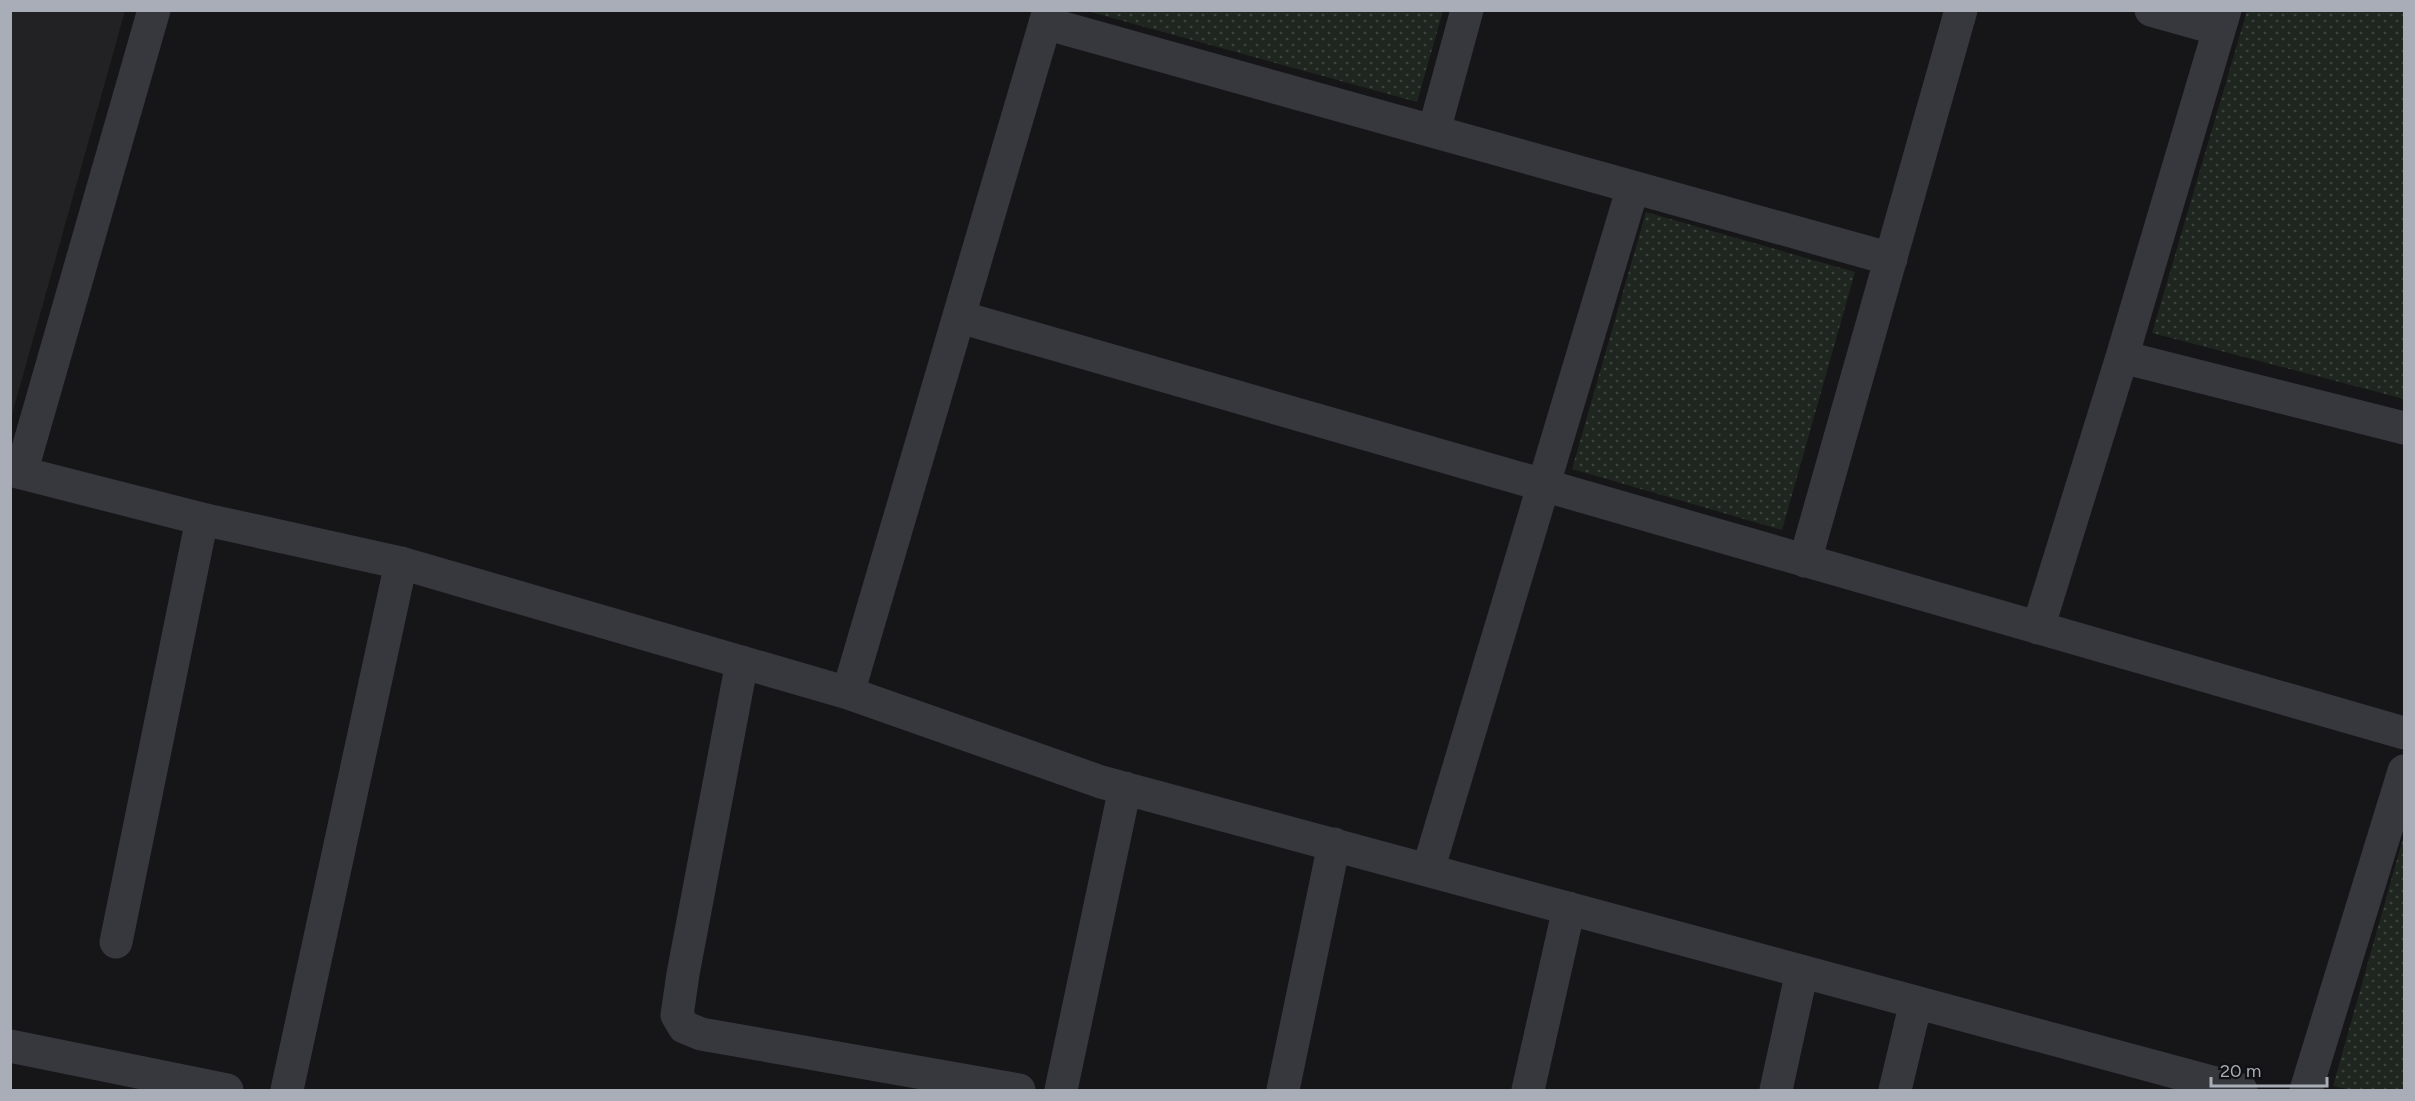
<svg xmlns="http://www.w3.org/2000/svg" width="2415" height="1101" viewBox="0 0 2415 1101" font-family="Figtree,sans-serif">
<style>
.built{fill:#222225}
.park{fill:url(#park-dots)}
.lines{fill:none;stroke-linecap:round;stroke-linejoin:round}
.minor{stroke:#37383d;stroke-width:33}
</style>
<defs>
<pattern id="park-dots" width="8" height="8" patternUnits="userSpaceOnUse" patternTransform="scale(1.5)"><rect width="8" height="8" fill="#1e261f"/><path d="M2 2h.1M6 6h.1" fill="none" stroke="#3c433d" stroke-width="1.8" stroke-linecap="round"/></pattern>
</defs>
<rect width="100%" height="100%" fill="#161618"/>
<path class="built" d="M11,10L125,11L11,418L10,11Z"/>
<path class="park" d="M1087,11H1443L1417,102Z
M2247,11H2404V399L2152,333Z
M1646,212L1855,272L1782,530L1572,469Z
M2404,835V1090H2350L2333,1086Z"/>
<g class="lines">
<path class="minor" d="M2151,10L2219,29
M1045,23L1891,259
M1434,131L1467,10
M960,317L2404,733
M2122,357L2404,428
M10,470L202,519L401,563L848,693L1101,782L2241,1090
M21,473L154,10
M1805,561L1961,10
M2038,628L2122,357L2225,10
M742,662L683,974L677,1015L684,1027L701,1034L1019,1090
M848,693L1049,10
M1428,870L1633,187
M116,942L202,519
M10,1046L227,1090
M287,1090L401,563
M1061,1090L1125,788
M1283,1090L1334,844
M1528,1090L1569,908
M1776,1090L1802,971
M1895,1090L1916,1002
M2306,1090L2404,771"/>
</g>
<rect width="2415" height="1101" fill="none" stroke="#a8adb8" stroke-width="24"/>
<path d="M2211 1077v9h116v-9" fill="none" stroke="#a8adb8" stroke-width="3"/>
<text x="2220" y="1077" font-size="18" fill="#a8adb8" stroke="#111113" stroke-width="4.5" paint-order="stroke">20 m</text>
</svg>
